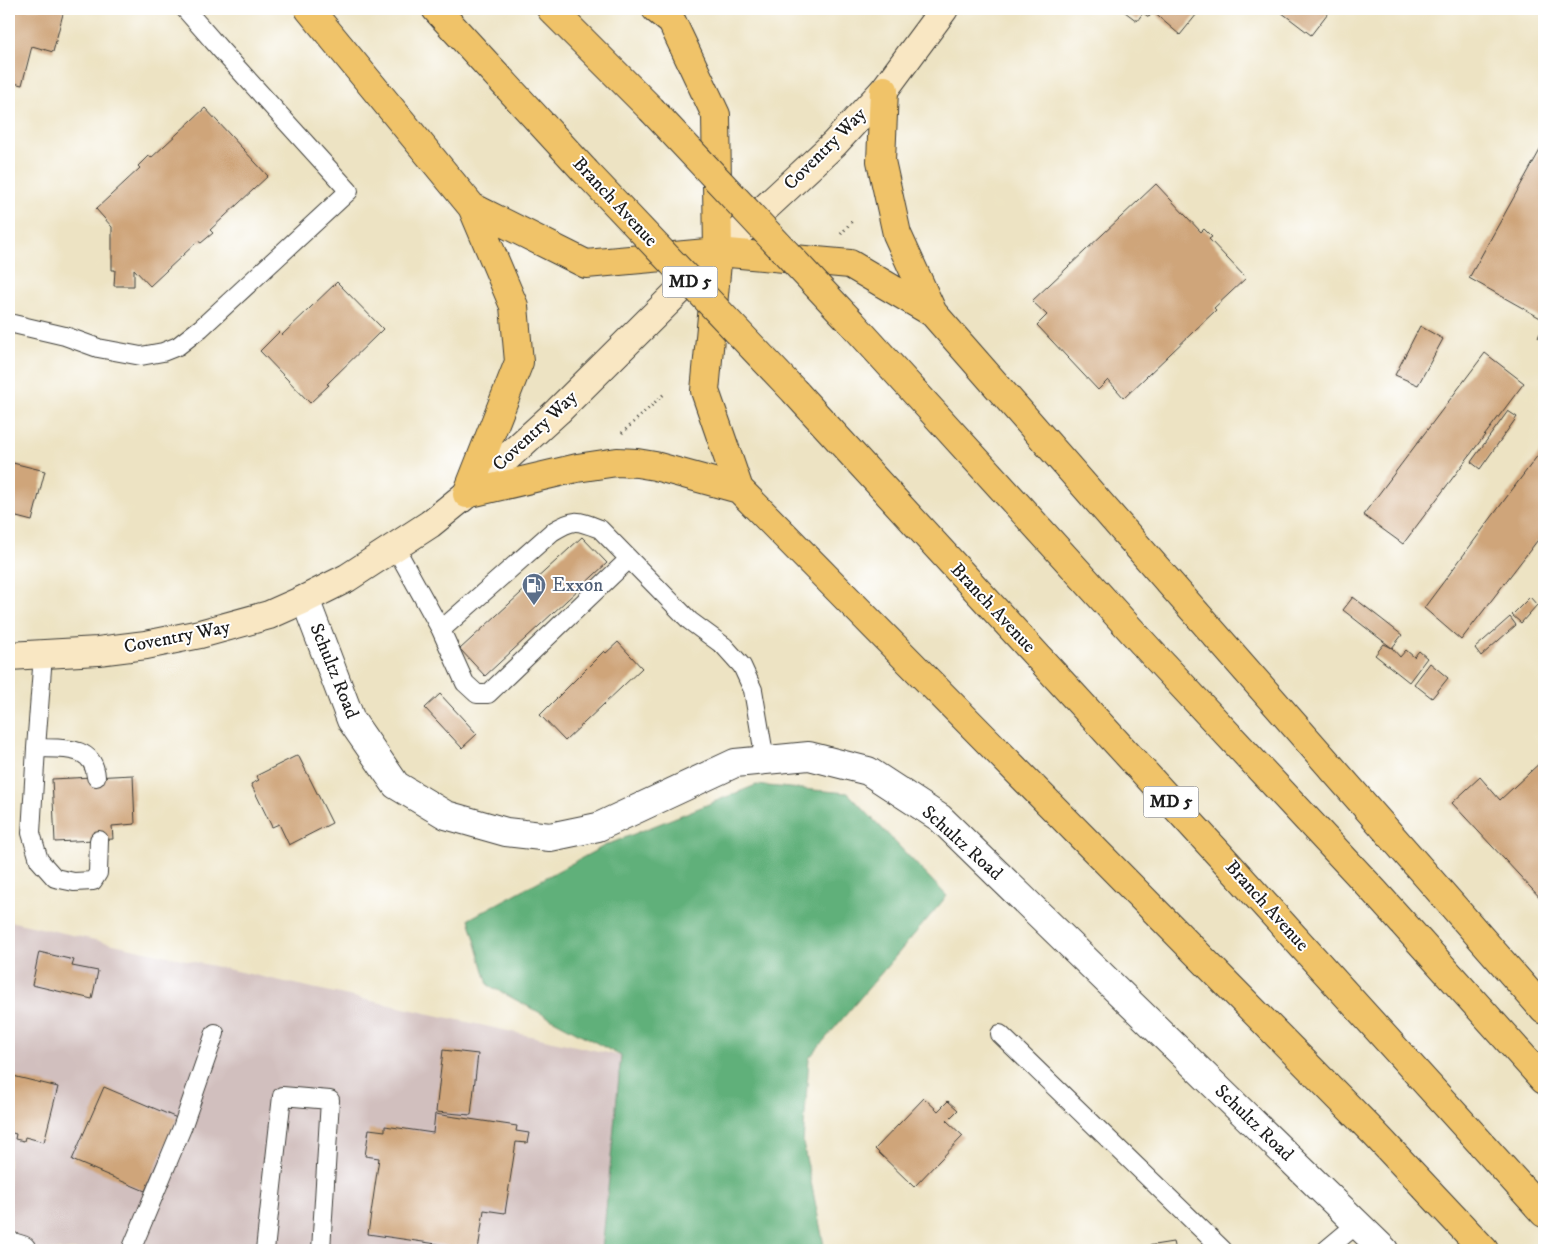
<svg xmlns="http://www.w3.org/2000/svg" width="1553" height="1259" viewBox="0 0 1553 1259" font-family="'IM FELL DW Pica',serif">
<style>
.industrial{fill:#d1bfbe}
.forest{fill:#61b07a;stroke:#3e664b}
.building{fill:#cfa57a}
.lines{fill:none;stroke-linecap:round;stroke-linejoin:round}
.service-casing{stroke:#3b3a35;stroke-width:20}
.minor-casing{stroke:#3b3a35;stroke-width:30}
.tertiary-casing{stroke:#3b3a35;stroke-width:30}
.secondary-casing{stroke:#3b3a35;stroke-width:30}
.motorway-casing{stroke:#3b3a35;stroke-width:30}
.path{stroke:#3b3a35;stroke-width:3;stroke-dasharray:1 4;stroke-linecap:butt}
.service{stroke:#fff;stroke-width:18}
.minor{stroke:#fff;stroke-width:28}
.tertiary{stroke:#fff;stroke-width:28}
.secondary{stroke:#f9e7c3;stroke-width:28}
.motorway{stroke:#f0c369;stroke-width:28}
.motorway-bridge-casing{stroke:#3b3a35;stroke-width:30;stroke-linecap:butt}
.motorway-bridge{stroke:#f0c369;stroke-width:28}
.labels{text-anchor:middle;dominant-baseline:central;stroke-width:4;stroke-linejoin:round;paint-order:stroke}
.shield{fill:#fff;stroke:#606060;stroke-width:1}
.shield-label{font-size:18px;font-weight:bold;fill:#1c1c1c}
.street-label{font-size:19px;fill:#1c1c1c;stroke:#fff}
.service-label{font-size:19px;fill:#4e5e75;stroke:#fff;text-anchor:start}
</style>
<rect width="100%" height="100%" fill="#fff"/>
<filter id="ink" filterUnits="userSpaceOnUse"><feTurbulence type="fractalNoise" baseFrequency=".02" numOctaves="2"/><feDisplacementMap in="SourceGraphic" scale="10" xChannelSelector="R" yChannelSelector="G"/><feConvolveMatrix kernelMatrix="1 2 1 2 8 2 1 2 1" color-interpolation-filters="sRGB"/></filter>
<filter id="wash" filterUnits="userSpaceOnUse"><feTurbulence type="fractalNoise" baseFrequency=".0096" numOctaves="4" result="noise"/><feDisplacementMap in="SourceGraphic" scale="20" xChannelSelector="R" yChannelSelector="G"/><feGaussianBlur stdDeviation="1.12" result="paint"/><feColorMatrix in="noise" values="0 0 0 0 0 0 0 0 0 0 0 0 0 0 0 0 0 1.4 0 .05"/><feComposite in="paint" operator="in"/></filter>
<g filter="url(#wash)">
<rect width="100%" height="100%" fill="#ede3c3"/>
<path class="industrial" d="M9,921L621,1056L602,1250H9Z"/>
<path class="forest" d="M756,785L848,793L947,896L809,1058L803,1143L825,1250H602L621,1056L488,985L469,919L604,846Z"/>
<g id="blocks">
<path class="building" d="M9,9H58L64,10L53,52L32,46L22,85L9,82Z
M1121,9H1201L1180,35L1153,12L1149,17L1143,13L1137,21Z
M1277,9H1331L1311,35Z
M205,108L268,176L210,230L213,233L201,243L198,241L150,286L134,269V286H114L115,270H112V227L96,209L140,168L138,166L149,155L151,158Z
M1544,143V320L1469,278Z
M1156,184L1201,232L1204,229L1212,237L1209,239L1246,278L1214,308L1216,310L1124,398L1108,380L1098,390L1037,325L1047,315L1032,301Z
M337,282L383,329L327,384L329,385L310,403L260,351L279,332L282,335Z
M1420,326L1443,339L1418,385L1395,375Z
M1544,326V340L1538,337Z
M1485,353L1524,383L1403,544L1363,515Z
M1508,411L1517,417L1480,469L1471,462Z
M1544,447V532L1461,640L1424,608Z
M9,462L45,471L32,521L9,515Z
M582,537L607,563L485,676L460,649Z
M1353,597L1402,635L1392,648L1400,657L1406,650L1414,657L1419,651L1427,658L1409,682L1375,655L1384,644L1392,648L1343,610Z
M1530,597L1537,605L1521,623L1512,615Z
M1510,617L1516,625L1481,656L1475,648Z
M618,642L642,668L565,741L540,715L604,651L606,653Z
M1430,663L1448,678L1432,698L1414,684Z
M440,694L477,734L462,748L425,708Z
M298,755L332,823L289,845L279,824L272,827L251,784L259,780L256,776Z
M1544,759V902L1452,803L1480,777L1500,800Z
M133,775L135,824L112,826L113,839L55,842L52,779Z
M39,952L74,960L72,966L98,971L92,999L32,985Z
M443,1050L478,1054L471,1115L436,1112Z
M9,1075L58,1087L44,1142L25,1137L24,1141L15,1139L16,1134L9,1132Z
M104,1087L177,1118L145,1191L72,1160Z
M924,1098L938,1111L948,1101L958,1110L947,1121L963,1136L914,1187L875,1149Z
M435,1114L517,1126L516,1131L529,1133L527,1143L516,1142L505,1213L484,1210L478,1250L368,1234L379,1158L365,1156L369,1129L385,1131V1126L433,1133Z
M1173,1242L1175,1250H1136L1135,1248Z"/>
</g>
</g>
<g filter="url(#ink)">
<use href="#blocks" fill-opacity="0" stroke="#3b3a35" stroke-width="1"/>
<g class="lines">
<defs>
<path id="service" d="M9,323L65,336L98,348L141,356L163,352L178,346L201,328L349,191L220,49L185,9
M395,547L441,630L552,532C574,518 577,520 600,529L690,621L724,646L742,666L753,690L765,760
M441,630L465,683L477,694H488L629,559
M36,748L43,655
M96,777C94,744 60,749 36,748L31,833L39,860L55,878L74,882L93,881L98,873L99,840
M1000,1034L1223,1250
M131,1250L182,1128L215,1033
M265,1250L282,1096L330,1100L321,1250
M1326,1250L1357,1224"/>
<path id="minor" d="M9,1246L22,1250"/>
<path id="tertiary" d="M305,599L351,720L396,785L446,815L506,832L550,837L598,827L735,763L809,756L868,771L940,818L1384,1250"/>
<path id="secondary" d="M9,656L98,651L146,645L200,634L269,615L305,599L347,578L430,524L467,494L558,411L718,252L834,144L884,90L944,9"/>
<path id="motorway" d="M309,9L472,207L514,306L519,362L467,494
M436,9L584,170
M551,9L651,109
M656,9L672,22L716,115L718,252L705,391L739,489L1374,1133L1484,1250
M884,90L881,161L897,234L933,313L1544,1010
M472,207L586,264L718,252L850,264L933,313
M852,323L1150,651L1375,892L1544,1080
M796,393L1218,853L1544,1213
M467,494L577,468L617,462L637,463L655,466L739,489"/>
</defs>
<use href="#service" class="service-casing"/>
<use href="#minor" class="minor-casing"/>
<use href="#tertiary" class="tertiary-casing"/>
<use href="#secondary" class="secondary-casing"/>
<use href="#motorway" class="motorway-casing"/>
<path class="path" d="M841,234L852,221
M622,433L664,394"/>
<use href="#service" class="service"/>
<use href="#minor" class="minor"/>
<use href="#tertiary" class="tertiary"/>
<use href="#secondary" class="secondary"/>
<use href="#motorway" class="motorway"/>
<defs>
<path id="motorway-bridge" d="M651,109L852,323
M584,170L796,393"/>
</defs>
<use href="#motorway-bridge" class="motorway-bridge-casing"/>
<use href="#motorway-bridge" class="motorway-bridge"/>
</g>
</g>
<defs>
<symbol id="fuel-pin" viewBox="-11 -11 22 30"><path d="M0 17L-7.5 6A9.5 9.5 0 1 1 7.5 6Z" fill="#5c6f8a" stroke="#fff"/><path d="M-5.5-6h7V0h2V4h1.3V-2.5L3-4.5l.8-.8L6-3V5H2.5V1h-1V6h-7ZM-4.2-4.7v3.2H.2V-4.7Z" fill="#fff"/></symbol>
</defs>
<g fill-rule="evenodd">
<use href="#fuel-pin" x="520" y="571" width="28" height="38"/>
</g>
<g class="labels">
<g class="shield">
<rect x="662.5" y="266.5" width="55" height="31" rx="4"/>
<rect x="1143.5" y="786.5" width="55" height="31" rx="4"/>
</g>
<g class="shield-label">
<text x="690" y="282">MD 5</text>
<text x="1171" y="802">MD 5</text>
</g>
<g class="street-label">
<text transform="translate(825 149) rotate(-45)">Coventry Way</text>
<text transform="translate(615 202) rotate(47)">Branch Avenue</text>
<text transform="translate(535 431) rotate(-43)">Coventry Way</text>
<text transform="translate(993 608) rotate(47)">Branch Avenue</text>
<text transform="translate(177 637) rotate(-11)">Coventry Way</text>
<text transform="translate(334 671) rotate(68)">Schultz Road</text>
<text transform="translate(962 843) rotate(42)">Schultz Road</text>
<text transform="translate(1267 906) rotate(48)">Branch Avenue</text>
<text transform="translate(1254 1123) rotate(44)">Schultz Road</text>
</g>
<g class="service-label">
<text x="552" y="585">Exxon</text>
</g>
</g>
<rect width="1553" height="1259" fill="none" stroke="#fff" stroke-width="30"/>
</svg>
